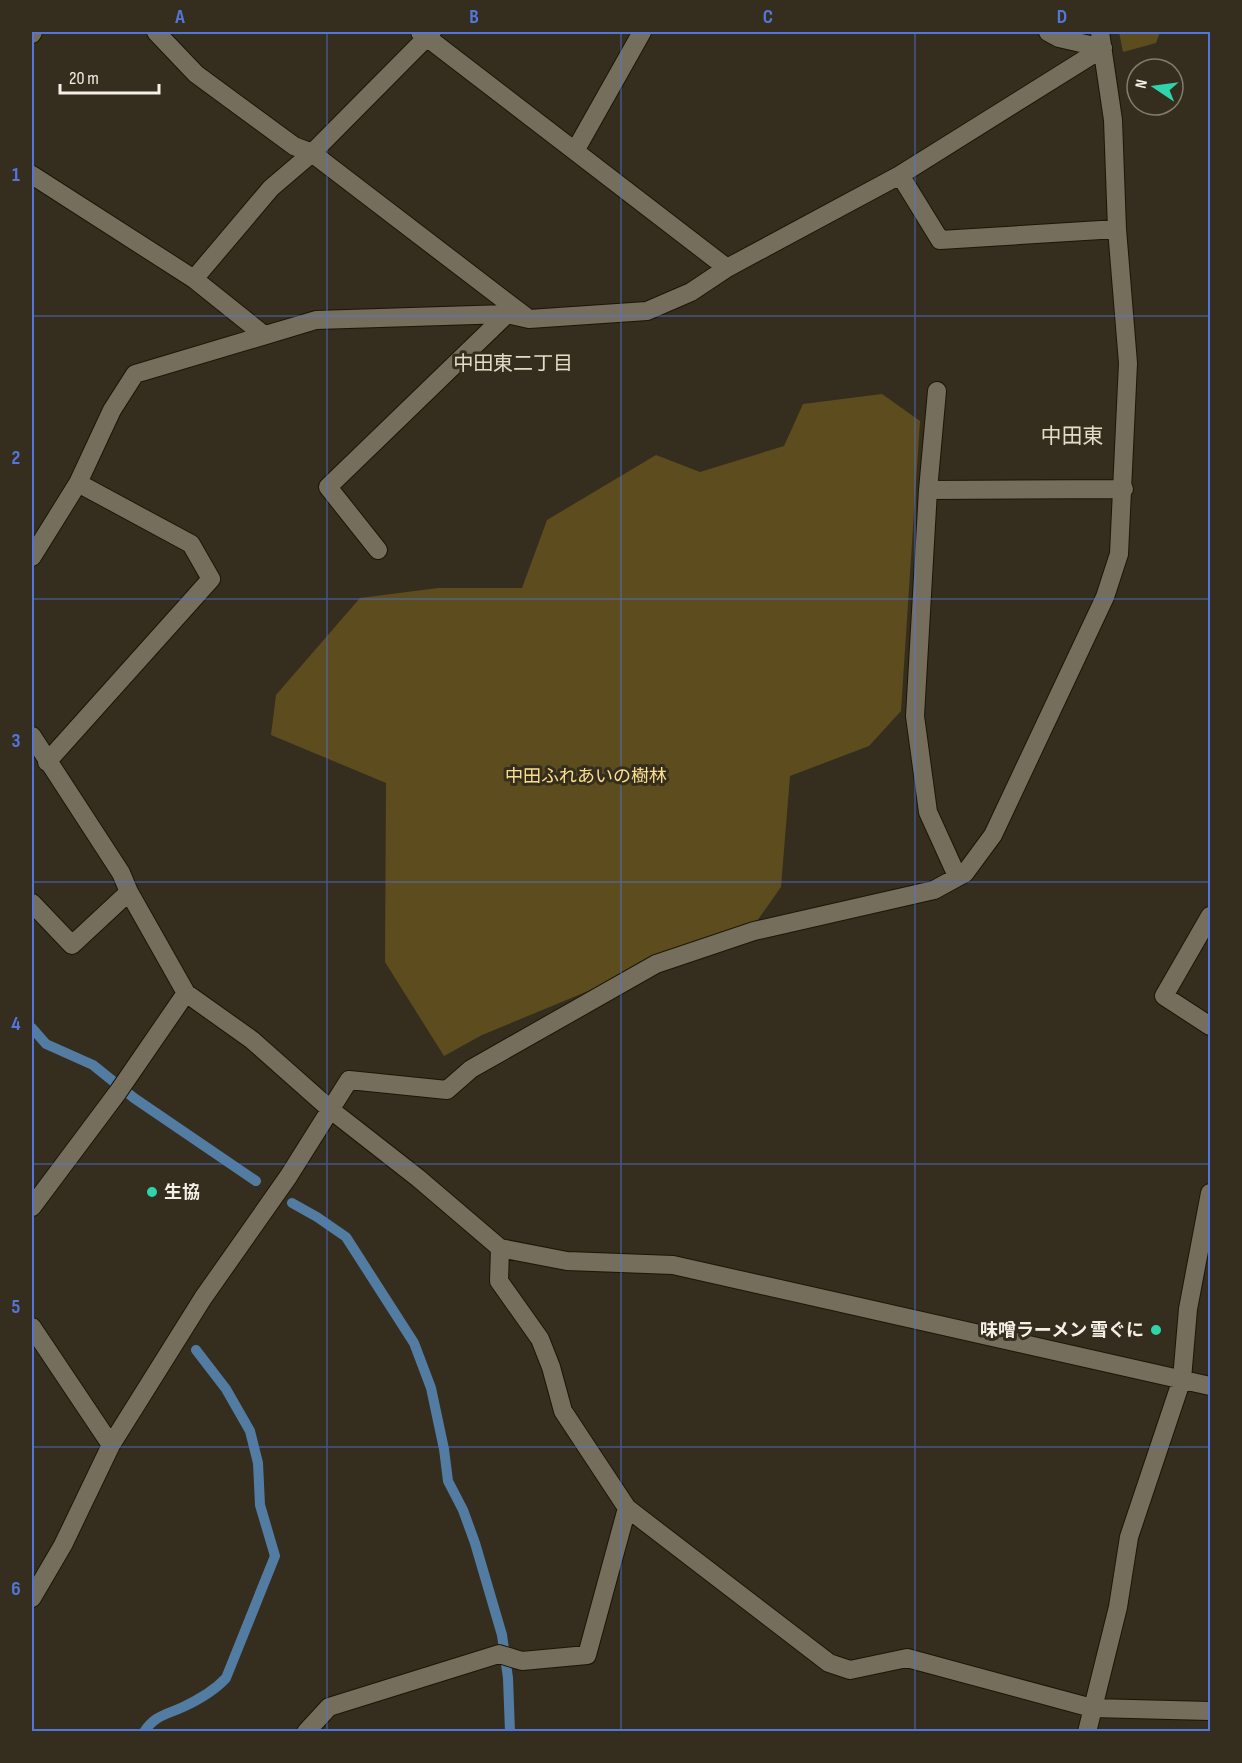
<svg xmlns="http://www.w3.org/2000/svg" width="1242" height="1763" viewBox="0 0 1242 1763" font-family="'Sofia Sans Condensed','Noto Sans JP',sans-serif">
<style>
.green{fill:#5c4c1e}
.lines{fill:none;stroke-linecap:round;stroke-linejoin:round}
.stream{stroke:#537ca3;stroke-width:10}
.minor-casing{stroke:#1c1607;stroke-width:20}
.minor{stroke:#756e5c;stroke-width:18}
.grid{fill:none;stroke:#5376dc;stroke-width:1.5;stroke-opacity:0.55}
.poi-dot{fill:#30d4aa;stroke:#352e1e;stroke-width:2}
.labels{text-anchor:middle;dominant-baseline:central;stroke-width:6;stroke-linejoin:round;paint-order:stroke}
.park-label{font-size:18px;fill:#fcdf8d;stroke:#352e1e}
.poi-label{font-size:18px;font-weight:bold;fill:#f4f0e6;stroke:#352e1e;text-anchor:start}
.neighbourhood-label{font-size:20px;fill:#e3dcc7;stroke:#352e1e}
.quarter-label{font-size:21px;fill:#e3dcc7;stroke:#352e1e}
.neatline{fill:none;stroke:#5376dc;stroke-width:2}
.grid-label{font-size:20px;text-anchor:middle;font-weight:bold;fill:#5376dc}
</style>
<rect width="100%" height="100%" fill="#352e1e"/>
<path class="green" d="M1119,32H1160L1156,43L1123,52Z
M882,394L920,421L901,711L869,746L790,776L781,887L757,921L482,1035L444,1056L385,962L386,783L271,735L276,695L360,598L438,588H522L547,520L656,455L700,472L784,446L803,404Z"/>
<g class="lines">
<path class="stream" d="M32,1028L46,1044L93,1065L134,1098L256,1181
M292,1203L317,1217L346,1237L414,1343L431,1388L444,1449L448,1481L463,1510L475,1543L502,1635L508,1678L510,1732
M144,1732C155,1715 166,1715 183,1707C198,1700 215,1690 226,1678L275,1556L260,1505L258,1463L250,1431L226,1389L196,1350"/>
<defs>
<path id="minor" d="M156,32L196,74L294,146L312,153L271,188L194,279
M420,32L727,268
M432,32L312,153L525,316
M1048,32L1059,38L1103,48
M32,34L33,32
M575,151L642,32
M32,175L194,279L264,335
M900,175L940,240L1117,229
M937,391L928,490L915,716L928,812L957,876
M928,490L1124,489
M378,550L328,487L507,314
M32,557L78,483L112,410L135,374L316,320L507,314L529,319L647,311L691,292L727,268L900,175L1103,48
M32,736L121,873L129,892L186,993L252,1040L331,1110L418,1178L500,1248L567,1261L673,1265L1210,1386
M47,762L211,579L191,544L78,483
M32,903L72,945L129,892
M1210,916L1164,996L1210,1026
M32,1207L118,1092L186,993
M500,1248L499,1281L540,1339L551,1367L563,1411L627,1508L829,1663L850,1670L907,1658L1092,1708L1210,1711
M32,1327L111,1445
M32,1598L63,1545L111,1445L203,1298L288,1177L349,1080L447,1090L471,1069L656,964L754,931L934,890L965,873L993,835L1105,597L1119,554L1128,363L1117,229L1113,120L1100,32
M306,1732L329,1707L499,1654L522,1661L587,1655L627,1508
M1087,1732L1118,1607L1129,1537L1182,1379L1188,1309L1210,1193"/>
</defs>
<use href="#minor" class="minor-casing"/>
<use href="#minor" class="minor"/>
</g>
<path class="grid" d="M327,32V1732M621,32V1732M915,32V1732M32,316H1210M32,599H1210M32,882H1210M32,1164H1210M32,1447H1210"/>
<g class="poi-dot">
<circle cx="152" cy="1192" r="6"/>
<circle cx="1156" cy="1330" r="6"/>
</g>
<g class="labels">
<g class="park-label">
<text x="586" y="776">中田ふれあいの樹林</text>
</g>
<g class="poi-label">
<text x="164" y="1192">生協</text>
<text x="1144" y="1330" text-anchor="end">味噌ラーメン 雪ぐに</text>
</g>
<g class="neighbourhood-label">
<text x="513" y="364">中田東二丁目</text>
</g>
<g class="quarter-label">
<text x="1072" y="436">中田東</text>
</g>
</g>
<rect width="1242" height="1763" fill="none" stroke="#352e1e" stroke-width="66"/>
<g transform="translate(1155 87) rotate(283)"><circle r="28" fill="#352e1e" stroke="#817c6e" stroke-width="1.5"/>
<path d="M0-4.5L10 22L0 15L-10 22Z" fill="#30d4aa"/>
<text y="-9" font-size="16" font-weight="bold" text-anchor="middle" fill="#f4f0e6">N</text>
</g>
<path d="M60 84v9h99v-9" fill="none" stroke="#f4f0e6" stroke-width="3"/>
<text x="69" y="84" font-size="18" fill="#f4f0e6" stroke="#352e1e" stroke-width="4.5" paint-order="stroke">20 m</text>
<rect x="33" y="33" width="1176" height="1697" class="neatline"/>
<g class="grid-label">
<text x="180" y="23">A</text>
<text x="474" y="23">B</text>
<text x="768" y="23">C</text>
<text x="1062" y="23">D</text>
<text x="16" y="181">1</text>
<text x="16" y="464">2</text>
<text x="16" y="747">3</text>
<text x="16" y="1030">4</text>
<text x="16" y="1313">5</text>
<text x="16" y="1595">6</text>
</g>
</svg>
